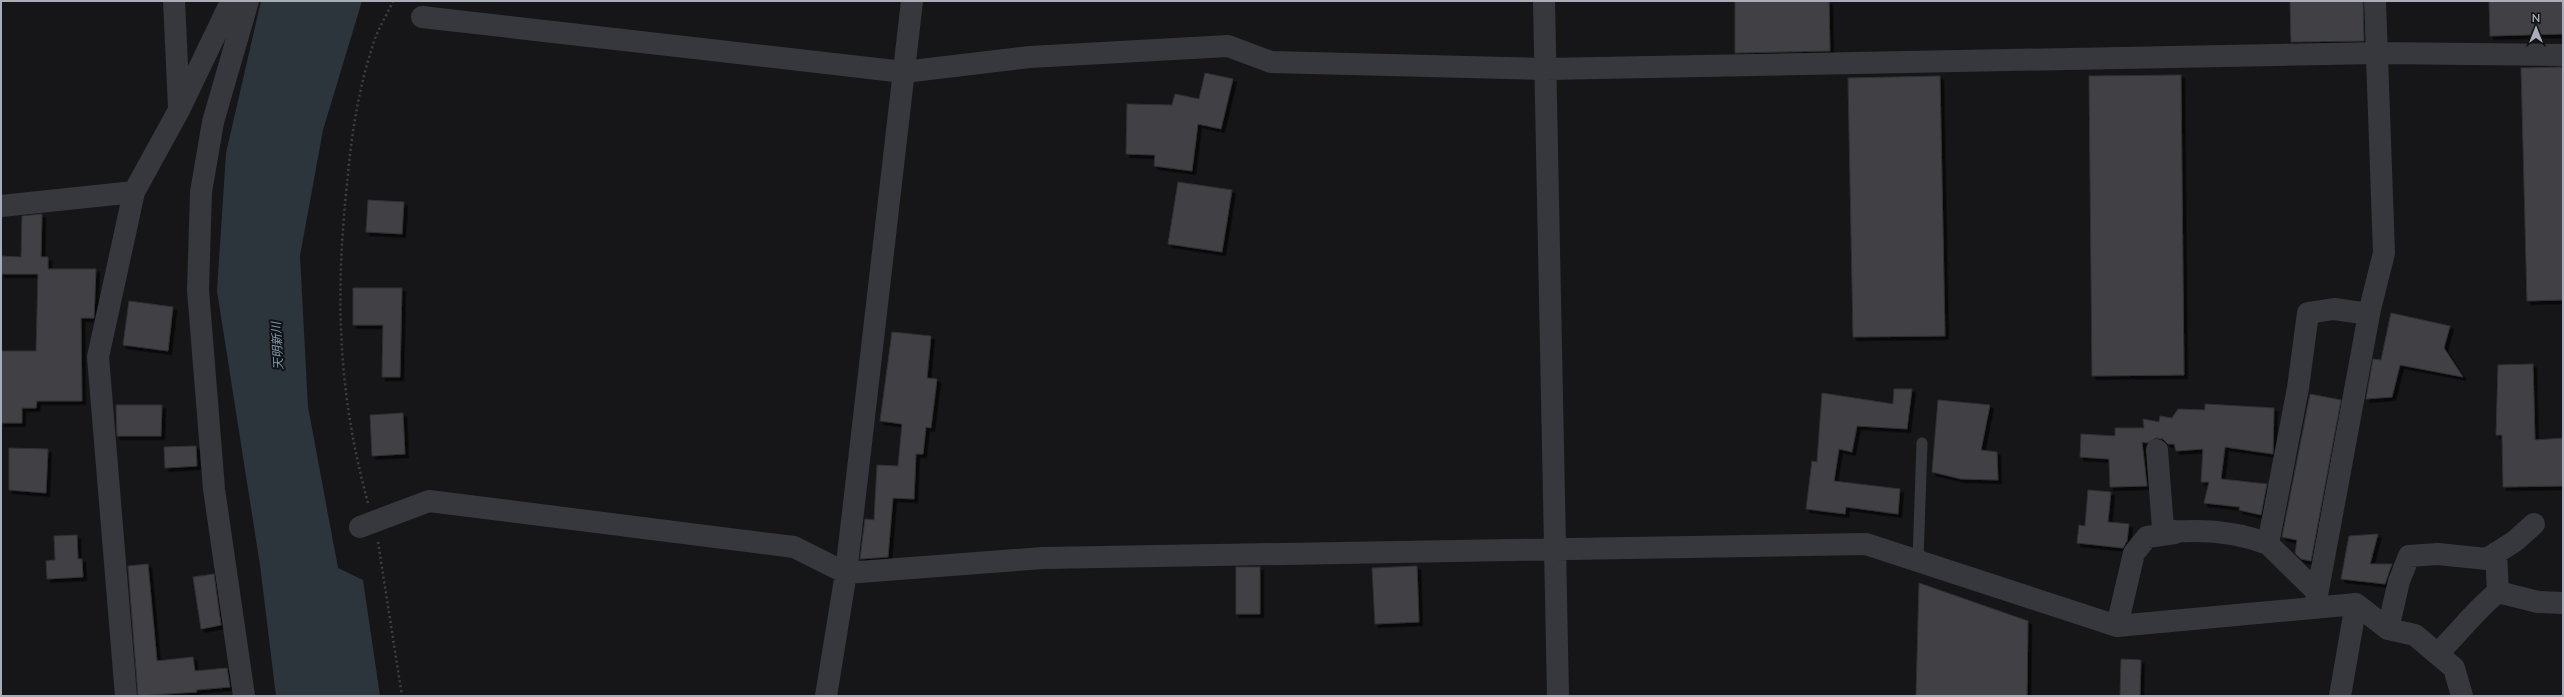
<svg xmlns="http://www.w3.org/2000/svg" width="2564" height="697" viewBox="0 0 2564 697" font-family="Lato,'Noto Sans JP',sans-serif">
<style>
.water{fill:#2c353c}
.building{fill:#404145;stroke:#303034;filter:url(#shadow)}
.lines{fill:none;stroke-linecap:round;stroke-linejoin:round}
.path{stroke:#3d3f44;stroke-width:2.5;stroke-dasharray:2 3;stroke-linecap:butt}
.service{stroke:#37383d;stroke-width:11}
.minor{stroke:#37383d;stroke-width:22}
.labels{text-anchor:middle;dominant-baseline:central;stroke-width:4;stroke-linejoin:round;paint-order:stroke}
.water-label{font-size:12px;font-style:italic;fill:#7f9bb3;stroke:#111113}
</style>
<defs>
<filter id="shadow"><feDropShadow dx="3.5" dy="3.5" stdDeviation="0" flood-color="#0009"/></filter>
</defs>
<rect width="100%" height="100%" fill="#161618"/>
<path class="water" d="M261,1H362L323,130L300,256L308,407L338,568L363,580L380,696H276L260,565L217,291L226,153Z"/>
<path class="building" d="M1735,1H1829L1830,51L1735,53Z
M2290,1H2363L2364,41L2291,42Z
M2489,1H2563V34L2490,36Z
M2563,67V300L2527,301L2521,68Z
M1205,73L1233,79L1221,129L1198,124L1192,171L1154,166L1155,155L1126,154L1127,104L1172,105L1175,94L1199,99Z
M2181,75L2184,375L2092,376L2089,76Z
M1940,76L1945,336L1853,337L1848,78Z
M1178,182L1232,190L1222,252L1168,244Z
M368,200L404,202L402,234L366,232Z
M42,214L41,257H48V269H96L94,318H81L82,401H37L36,408H22V423H1V351H36L38,274H1V256L21,257L22,216Z
M353,288H402L400,377H382L383,325H353Z
M129,301L173,307L168,351L123,345Z
M2391,313L2450,326L2444,348L2463,377L2400,365L2392,397L2366,399L2373,359L2381,360Z
M892,332L931,336L927,378L937,379L931,428L926,427L923,454H916L914,499L893,498L888,557L860,559L865,519L874,520L877,465L898,466L902,424L880,421Z
M2533,364L2535,440L2563,438V486L2503,487L2502,435H2496L2498,365Z
M1894,389H1912L1907,429L1857,426L1852,452L1839,449L1834,481L1900,489L1898,514L1846,507L1845,514L1806,509L1812,461L1817,462L1822,393L1893,404Z
M2310,394L2341,400L2311,561L2301,559L2295,553L2297,540L2282,537Z
M1938,400L1990,405L1981,450L1997,452L1998,480L1961,479L1932,472Z
M2205,404L2274,408L2273,454L2225,447L2221,479L2267,484L2261,515L2239,510L2240,507L2204,503L2209,482H2201L2203,449L2176,451L2174,444H2168L2163,439L2156,438L2147,443L2142,442L2147,486L2110,487L2109,459L2080,457L2081,434L2115,436V428H2144L2143,419L2159,422L2160,416L2172,418L2178,409L2205,410Z
M116,405H162L161,436H117Z
M403,413L405,454L372,456L370,415Z
M196,446L197,466L165,468L164,447Z
M9,448L48,449L46,493L9,490Z
M2088,490L2111,492L2108,522L2129,524L2127,541L2123,548L2077,543L2079,525L2085,526Z
M2378,534L2370,564H2392L2385,584L2341,579L2349,536Z
M77,535L78,559H82L83,577L47,579L46,561L55,560L54,536Z
M148,564L157,661L193,657L195,671L227,668L230,687L196,690L197,692L138,696L128,566Z
M1417,566L1419,622L1375,624L1372,568Z
M1236,567H1260V614H1236Z
M214,574L221,625L201,629L193,577Z
M1919,583L2028,621L2027,696H1916Z
M2121,659L2141,660L2140,696H2120Z"/>
<g class="lines">
<path class="path" d="M368,503C338,394 335,296 347,184C351,138 358,90 373,45C377,30 387,15 393,1
M378,542L402,696"/>
<path class="service" d="M1918,560L1922,443"/>
<path class="minor" d="M174,1L179,107
M1544,1L1558,696
M422,17L904,72L1030,57L1228,46L1271,62L1546,69L2376,53L2563,55
M1,206L134,192
M2157,450L2163,528C2175,533 2182,531 2195,531C2220,531 2245,535 2268,544
M360,527L429,501L794,547L846,573L1043,558L1866,544L2117,626L2356,604L2388,629L2415,635L2454,668L2462,696
M2496,553L2498,592
M2317,592L2268,544L2298,388L2308,313L2334,309L2369,314
M2315,606L2370,309L2384,253L2375,1
M2117,626L2134,553L2147,537L2175,533
M2388,629L2399,581L2409,556L2438,554L2487,559L2515,541L2534,524
M2437,654C2458,634 2476,609 2498,592L2538,602L2563,603
M126,696L98,357L134,192L179,110L228,8L237,1
M244,696L214,489L198,290L201,192L213,122L248,1
M826,696L846,573L912,1
M2340,696L2356,604"/>
</g>
<g class="labels">
<g class="water-label">
<text transform="translate(277 346) rotate(-93)">天明新川</text>
</g>
</g>
<rect width="2564" height="697" fill="none" stroke="#a8adb8" stroke-width="4"/>
<g transform="translate(2536 28)" stroke="#111113" stroke-width="3" paint-order="stroke">
<path d="M0-3L7 15L0 10L-7 15Z" fill="#a8adb8"/>
<text y="-6" font-size="11" font-weight="bold" text-anchor="middle" fill="#a8adb8">N</text>
</g>
</svg>
